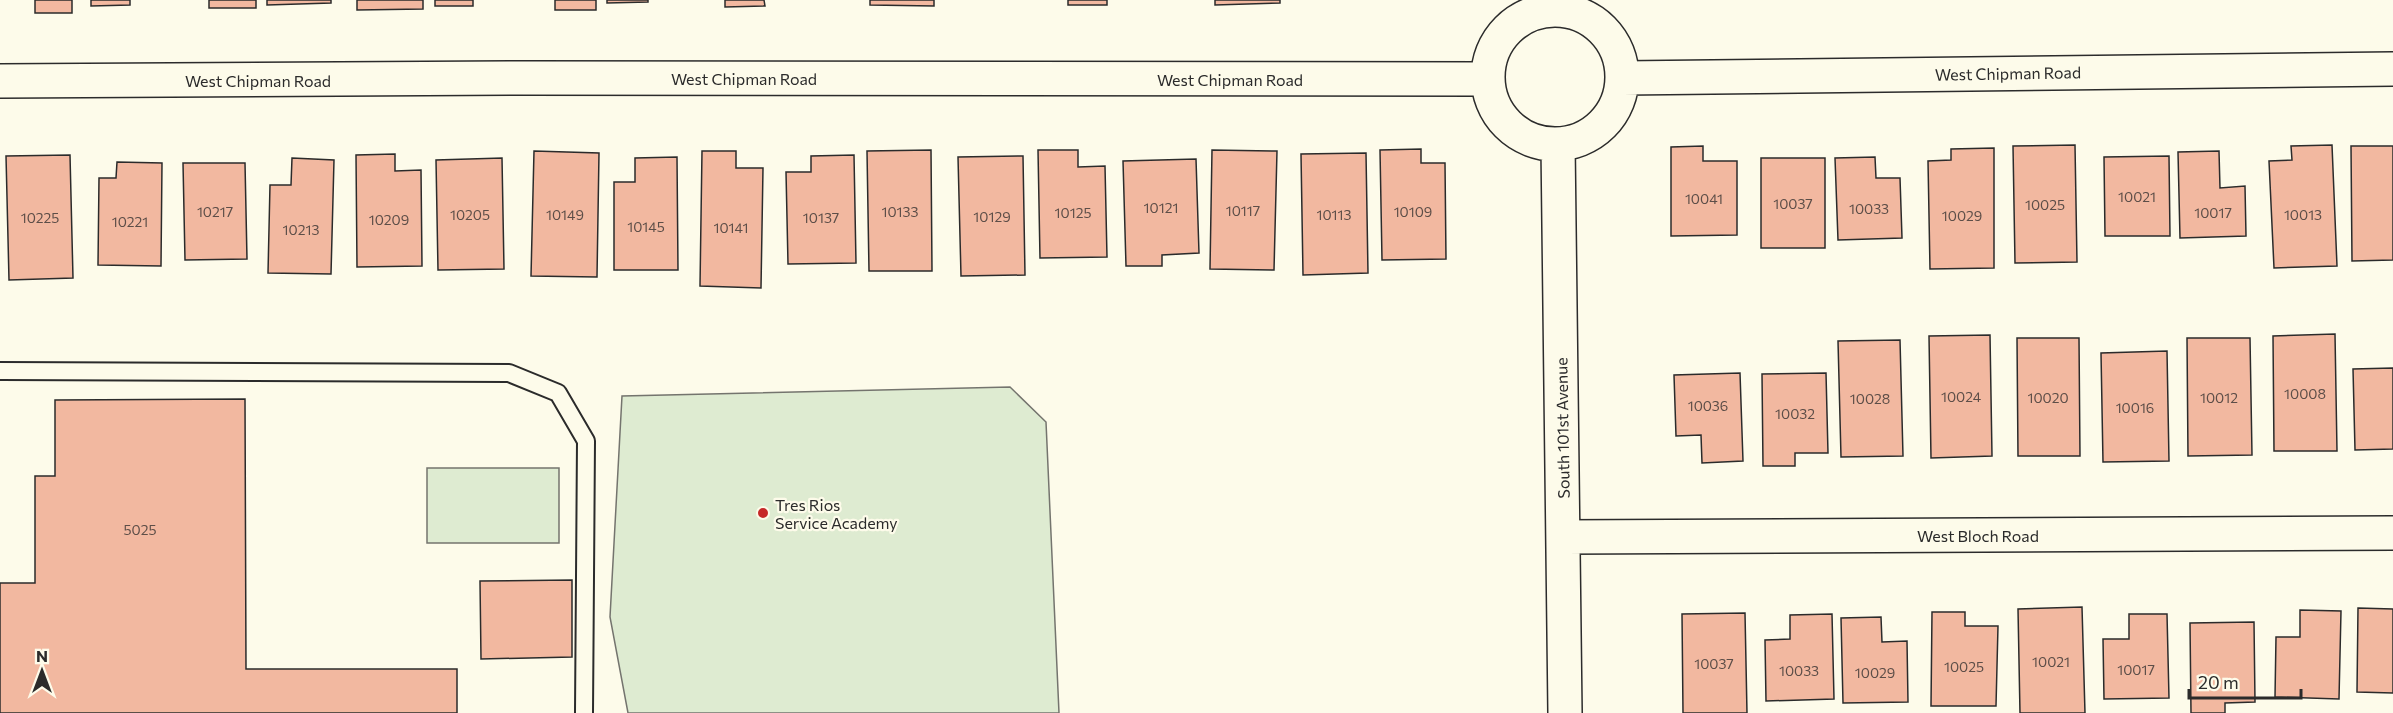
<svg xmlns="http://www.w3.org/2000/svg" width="2393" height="713" viewBox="0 0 2393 713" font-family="Commissioner,sans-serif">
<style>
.green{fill:#deebd1;stroke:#74746e;stroke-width:1.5}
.building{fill:#f2b8a0;stroke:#2b2b2b;stroke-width:1.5}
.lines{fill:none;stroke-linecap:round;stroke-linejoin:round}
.service-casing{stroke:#2b2b2b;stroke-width:20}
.minor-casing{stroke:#2b2b2b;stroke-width:36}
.service{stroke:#fdfbea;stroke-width:16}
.minor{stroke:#fdfbea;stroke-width:33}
.poi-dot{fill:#c62828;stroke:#fdfbea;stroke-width:2}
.labels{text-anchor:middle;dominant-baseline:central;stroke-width:4.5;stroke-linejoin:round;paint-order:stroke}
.number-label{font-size:14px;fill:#5d4e48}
.street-label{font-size:16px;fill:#2b2b2b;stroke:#fdfbea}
.poi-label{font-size:16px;fill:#2b2b2b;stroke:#fdfbea;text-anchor:start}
</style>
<rect width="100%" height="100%" fill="#fdfbea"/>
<path class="green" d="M1010,387L1046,422L1059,713H628L610,617L622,396Z
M427,468H559V543H427Z"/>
<path class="building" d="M35,0H72V13H35Z
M91,0H130V5L91,6Z
M209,0H256V8H209Z
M267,0H331V3L267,5Z
M357,0H423V9L357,10Z
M435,0H473V6H435Z
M555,0H596V10H555Z
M607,0H648V2L607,3Z
M725,0H764L765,6L725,7Z
M870,0H934V6L870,5Z
M1068,0H1107V5H1068Z
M1215,0H1280V3L1215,5Z
M2075,145L2077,262L2015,263L2013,146Z
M2332,145L2337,266L2274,268L2269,161L2292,160L2291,146Z
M1703,146V161H1737V235L1671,236V147Z
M2351,146H2393V260L2352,261Z
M1994,148V268L1930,269L1928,161L1951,160V149Z
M1421,149V163H1445L1446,259L1382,260L1380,150Z
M931,150L932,271H869L867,151Z
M1038,150H1078V167L1105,166L1107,257L1040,258Z
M1212,150L1277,151L1274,270L1210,269Z
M534,151L599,153L597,277L531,276Z
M702,151H736V168H763L761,288L700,286Z
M2219,151L2220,188L2245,186L2246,236L2180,238L2178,152Z
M1366,153L1368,273L1303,275L1301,154Z
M395,154V171L421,170L422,266L357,267L356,155Z
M70,155L73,278L9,280L6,156Z
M854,155L856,263L788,264L786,172H811V156Z
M1023,156L1025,275L961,276L958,157Z
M2169,156L2170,236H2105L2104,157Z
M677,157L678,270H614V182H635V158Z
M1875,157L1876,178H1900L1902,238L1838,240L1835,158Z
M292,158L334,160L331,274L268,273L270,185H291Z
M502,158L504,269L438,270L436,160Z
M1761,158H1825V248H1761Z
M1196,159L1199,253L1162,255V266H1126L1123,161Z
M117,162L162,163L161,266L98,265L99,178H116Z
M183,163H245L247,259L185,260Z
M2335,334L2337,451H2274L2273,336Z
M1990,335L1992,456L1931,458L1929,336Z
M2017,338H2079L2080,456H2018Z
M2187,338H2250L2252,455L2188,456Z
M1900,340L1903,456L1841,457L1838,341Z
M2167,351L2169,461L2103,462L2101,353Z
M2393,368V449L2355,450L2353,369Z
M1740,373L1743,461L1702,463L1701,435L1676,436L1674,375Z
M1826,373L1828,453H1795V466H1763L1762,374Z
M245,399L246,669H457V713H0V583H35V476H55V400Z
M572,580V657L481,659L480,581Z
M2082,607L2085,713H2020L2018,609Z
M2358,608L2393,609V693L2357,692Z
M2300,610L2341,611L2339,699L2275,697L2276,637H2300Z
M1932,612H1965V626H1998L1996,706H1931Z
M1745,613L1747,713H1683L1682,614Z
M1832,614L1834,699L1766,701L1765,640L1790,639V615Z
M2129,614H2167L2169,698L2104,699L2103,639H2129Z
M1881,617L1882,642L1907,641L1908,702L1843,703L1841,618Z
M2254,622L2255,702L2225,703V713H2191L2190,623Z"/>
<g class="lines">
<defs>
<path id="service" d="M0,371L509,373L558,393L586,441L584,713"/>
<path id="minor" d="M1488 77a67 67 0 1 1 134 0a67 67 0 1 1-134 0Z
M1623,78L2393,69
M0,81L522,78L1488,79
M1558,144L1565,713
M1564,537L2393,533"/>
</defs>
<use href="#service" class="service-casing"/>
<use href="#minor" class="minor-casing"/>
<use href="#service" class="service"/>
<use href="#minor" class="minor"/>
</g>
<circle class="poi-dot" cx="763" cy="513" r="6"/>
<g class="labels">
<g class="number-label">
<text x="2137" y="196">10021</text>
<text x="1704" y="198">10041</text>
<text x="1793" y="203">10037</text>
<text x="2045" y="204">10025</text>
<text x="1161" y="207">10121</text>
<text x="1869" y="208">10033</text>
<text x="1243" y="210">10117</text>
<text x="215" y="211">10217</text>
<text x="900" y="211">10133</text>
<text x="1413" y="211">10109</text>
<text x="1073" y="212">10125</text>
<text x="2213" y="212">10017</text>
<text x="470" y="214">10205</text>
<text x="565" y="214">10149</text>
<text x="1334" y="214">10113</text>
<text x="2303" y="214">10013</text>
<text x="1962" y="215">10029</text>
<text x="992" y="216">10129</text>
<text x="40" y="217">10225</text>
<text x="821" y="217">10137</text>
<text x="389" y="219">10209</text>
<text x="130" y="221">10221</text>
<text x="646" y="226">10145</text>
<text x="731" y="227">10141</text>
<text x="301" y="229">10213</text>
<text x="2305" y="393">10008</text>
<text x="1961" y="396">10024</text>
<text x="2048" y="397">10020</text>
<text x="2219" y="397">10012</text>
<text x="1870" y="398">10028</text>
<text x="1708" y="405">10036</text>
<text x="2135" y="407">10016</text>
<text x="1795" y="413">10032</text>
<text x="140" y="529">5025</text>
<text x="2051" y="661">10021</text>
<text x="1714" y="663">10037</text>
<text x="1964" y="666">10025</text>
<text x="2136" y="669">10017</text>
<text x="1799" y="670">10033</text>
<text x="1875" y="672">10029</text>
</g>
<g class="street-label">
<text transform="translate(2008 73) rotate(-1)">West Chipman Road</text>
<text x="744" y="78">West Chipman Road</text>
<text x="1230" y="79">West Chipman Road</text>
<text x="258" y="80">West Chipman Road</text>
<text transform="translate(1562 428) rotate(-91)">South 101st Avenue</text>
<text x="1978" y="535">West Bloch Road</text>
</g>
<g class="poi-label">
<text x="775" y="504">Tres Rios<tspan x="775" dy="18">Service Academy</tspan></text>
</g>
</g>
<g transform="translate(42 671)" stroke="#fdfbea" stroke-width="4.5" paint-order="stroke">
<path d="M0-4.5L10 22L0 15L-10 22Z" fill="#2b2b2b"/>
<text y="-9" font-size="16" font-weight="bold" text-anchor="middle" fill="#2b2b2b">N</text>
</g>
<path d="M2189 689v9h112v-9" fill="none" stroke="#2b2b2b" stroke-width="3"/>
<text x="2198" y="689" font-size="18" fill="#2b2b2b" stroke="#fdfbea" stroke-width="4.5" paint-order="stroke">20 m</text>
</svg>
